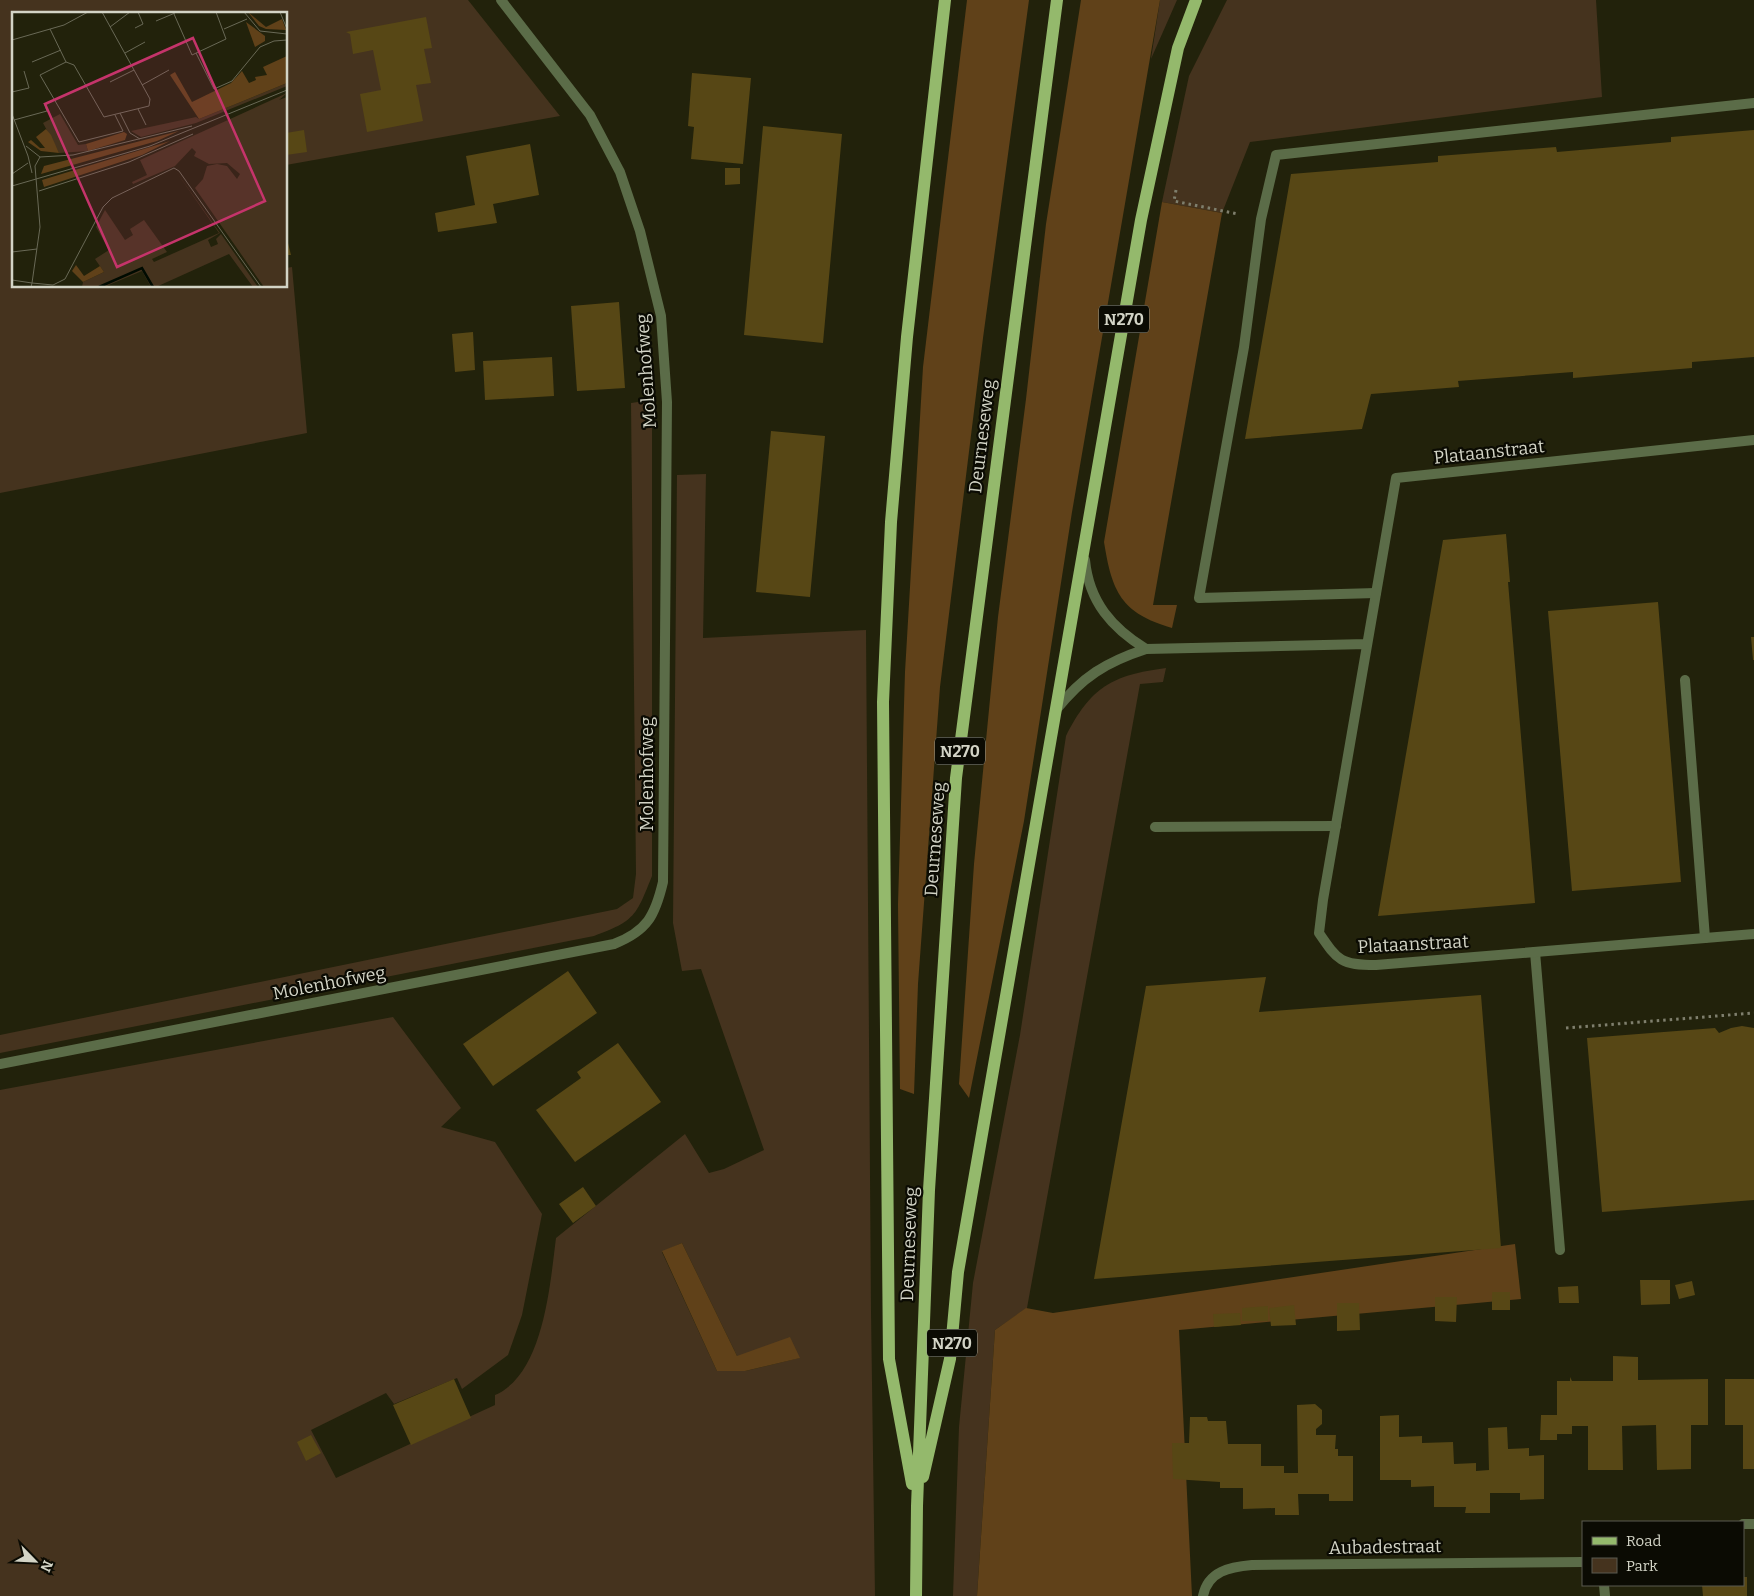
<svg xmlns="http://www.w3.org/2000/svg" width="1754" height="1596" viewBox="0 0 1754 1596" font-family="Bitter,serif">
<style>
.green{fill:#45331e;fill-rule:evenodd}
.forest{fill:#604119}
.building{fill:#574715}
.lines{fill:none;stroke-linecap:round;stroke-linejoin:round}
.path{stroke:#7f7f6d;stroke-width:3;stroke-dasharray:2.5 4;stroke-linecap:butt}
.service{stroke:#5b6c48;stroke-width:10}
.minor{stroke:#5b6c48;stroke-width:10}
.primary{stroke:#94b96c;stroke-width:12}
.labels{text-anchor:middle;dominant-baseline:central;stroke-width:4.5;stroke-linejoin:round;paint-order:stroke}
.shield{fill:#0b0b03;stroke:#97988c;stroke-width:1}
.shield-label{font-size:16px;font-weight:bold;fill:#d3d4c6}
.street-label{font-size:18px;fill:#d3d4c6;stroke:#0b0b03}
.inset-river{fill:none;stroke:#000b01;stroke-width:2.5}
.inset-road{fill:none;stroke:#696956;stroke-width:1}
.view{fill:#c5346b;fill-opacity:0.15;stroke:#c5346b;stroke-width:2.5}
.inset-edge{fill:none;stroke:#d3d4c6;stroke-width:2.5}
</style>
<rect width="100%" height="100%" fill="#22220b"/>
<path class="green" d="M0,0H468L560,116L286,165V14H14V286H286V268L292,267L307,433L0,493Z
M1160,0H1177L1151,59Z
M1227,0H1596L1602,97L1250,142L1222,213L1162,202L1189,76Z
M652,400V876C636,916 635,921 594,936L0,1053V1035L617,909L633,898L636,874L631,403Z
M706,474L703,638L866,630L871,1311L875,1596H0V1090L393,1017L461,1108L441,1127L495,1142L542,1214L522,1315L508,1355L462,1389L457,1378L394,1404L386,1393L311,1430L336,1478L495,1405V1395C544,1374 550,1284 556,1238L685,1134L709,1173L724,1169L764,1150L701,969L682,971L673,923L677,475ZM682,1243L737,1356L799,1358L745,1371H717L662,1252Z
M1166,668L1163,682L1140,684L1027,1308L995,1330L977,1596H953L959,1427L973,1283L1020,1035L1066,736C1091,687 1112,675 1166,668Z"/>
<path class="forest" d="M967,0H1029L983,338L940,687L918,984L914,1094L900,1089L898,904L905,672L923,367Z
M1081,0H1160L1072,512L1024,821L969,1098L959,1084L974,864L998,617L1026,399L1046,224Z
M1162,202L1222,213L1153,605H1177L1172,628C1121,613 1112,592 1104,542Z
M682,1243L737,1356L790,1337L800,1358L745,1371H717L662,1251Z
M1515,1244L1521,1299L1179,1330L1192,1596H977L995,1330L1026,1308L1053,1313Z"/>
<path class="building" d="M426,17L432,48L424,49L431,83L416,85L423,121L367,132L360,94L381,90L373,50L353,54L350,34L346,32Z
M692,73L751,78L743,164L691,159L694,127L688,126Z
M763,126L842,134L823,343L744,335Z
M304,130L307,152L286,155V133Z
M1754,130V357L1692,362V368L1573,378V372L1458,381L1459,387L1371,394L1362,429L1245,439L1291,174L1438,162V156L1556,147L1557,152L1671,142V137Z
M530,144L539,195L493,204L497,223L438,232L435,213L475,205L466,156Z
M725,168H740V184L725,185Z
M286,235L291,255H286Z
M619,302L625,388L577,391L571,306Z
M473,332L475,370L455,372L452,334Z
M552,357L554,396L485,400L483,361Z
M771,431L825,436L810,597L756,592Z
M1506,534L1510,582H1508L1535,903L1378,916L1443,540Z
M1658,602L1681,882L1572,891L1548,611Z
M1751,637H1754V660H1753Z
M568,971L597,1013L493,1086L463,1044Z
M1266,977L1259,1012L1481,995L1501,1248L1094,1279L1146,986Z
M1742,1026L1754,1028V1200L1602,1212L1587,1038L1715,1028L1719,1033L1731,1028Z
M618,1043L661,1102L575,1162L536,1110L581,1078L577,1072Z
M583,1187L596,1206L573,1223L559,1204Z
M1640,1280H1670V1304L1641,1305Z
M1692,1281L1695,1295L1679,1299L1675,1285Z
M1578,1286L1579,1303H1559L1558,1287Z
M1492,1292H1510V1310H1492Z
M1435,1297H1457L1456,1322L1435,1321Z
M1337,1303H1359L1360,1330L1337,1331Z
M1294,1305L1296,1325L1271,1326L1269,1308Z
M1268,1306V1321H1242V1308Z
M1240,1313L1241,1325L1214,1327L1213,1314Z
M1613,1356L1638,1357V1380L1708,1379V1425H1691V1469L1657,1470L1656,1425L1622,1426L1623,1470H1588V1426H1572V1434H1557V1440H1540L1541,1415H1557V1381H1570V1377L1572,1381H1613Z
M454,1379L471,1418L411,1445L393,1405Z
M1725,1379H1754V1469H1743V1425H1725Z
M1315,1404L1322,1410V1424L1316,1429V1435H1336L1335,1449H1338V1456H1353V1501H1329V1494H1298L1299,1515H1275V1508L1243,1509V1488H1220V1482L1173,1479L1172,1443H1189L1190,1417H1207L1208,1421H1226L1228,1444H1261V1466H1284V1473H1298L1297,1405Z
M1399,1415V1437L1422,1436V1443L1453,1442L1454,1464L1476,1463V1471L1489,1470L1488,1428L1507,1427L1508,1449L1529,1448V1456L1544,1455V1499L1520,1500V1493H1490V1513H1465L1466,1507H1434V1486L1411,1487V1480H1380V1416Z
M311,1435L321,1453L306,1461L297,1442Z
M1743,1577H1747V1596H1703L1702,1585H1743Z"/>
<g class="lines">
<path class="path" d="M1176,190L1174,201L1238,214
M1566,1028L1754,1013"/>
<path class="service" d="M1376,593L1199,598L1244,347L1261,219L1276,155L1754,103
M1685,680L1705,938
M1155,827L1336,826
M1535,952L1560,1250"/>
<path class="minor" d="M1754,440L1396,478L1323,900L1319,933C1338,961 1341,965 1376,965L1754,934
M1085,560C1089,602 1112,628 1146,649
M1056,710C1082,677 1106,662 1146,649L1367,644
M0,1064L614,944C647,931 655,916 663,882L667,402L661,316L640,231L620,172L590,115L501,0
M1743,1524H1754
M1604,1585L1605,1596
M1203,1596C1208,1571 1230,1567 1252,1565L1583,1562"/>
<path class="primary" d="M923,1477L950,1359L958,1272L1141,220L1178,48L1196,0
M912,1484L889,1359L883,702L891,522L907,337L945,0
M916,1596L917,1506L929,1190L956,778L1057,0"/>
</g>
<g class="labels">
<g class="shield">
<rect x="1099" y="305.5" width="50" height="27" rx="4"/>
<rect x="935" y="737.5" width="50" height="27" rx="4"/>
<rect x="927" y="1329.5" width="50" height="27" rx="4"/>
</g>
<g class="shield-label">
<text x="1124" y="319">N270</text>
<text x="960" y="751">N270</text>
<text x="952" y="1343">N270</text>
</g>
<g class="street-label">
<text transform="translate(646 371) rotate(-94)">Molenhofweg</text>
<text transform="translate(982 436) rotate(-83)">Deurneseweg</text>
<text transform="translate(1489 452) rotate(-6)">Plataanstraat</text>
<text transform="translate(647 774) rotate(-90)">Molenhofweg</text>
<text transform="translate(935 839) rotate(-86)">Deurneseweg</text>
<text transform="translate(1413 944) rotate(-3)">Plataanstraat</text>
<text transform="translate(329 983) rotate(-11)">Molenhofweg</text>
<text transform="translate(909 1244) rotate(-88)">Deurneseweg</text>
<text transform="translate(1385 1547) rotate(-1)">Aubadestraat</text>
</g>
</g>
<g transform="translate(12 12)">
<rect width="275" height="275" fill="#22220b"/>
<path d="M275,71V74L184,111L129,125L119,119L184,105L187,107ZM275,81L267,88L275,85V275H252L183,176L191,167L195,154L205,152L215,154L225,167L228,162L215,151L197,152L182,144L184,140L180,136L163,154L121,172L120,170L135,163L128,148ZM48,102L66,133L74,132L76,139L47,141L31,111ZM163,158L208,221L196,228L199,235L206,232L204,227L209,222L246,275H241L217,242L144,275H139L130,259L92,275H70L71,270L92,260L83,247L97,238L84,215L93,198L113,228L121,223L118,217L132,208L155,240L140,247L142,250L207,221Z" fill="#45331e"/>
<path d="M236,0L254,15L270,7L274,18L254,17L247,14ZM234,10L253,24V29L243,35ZM275,44V71L187,107L158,63L163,60L180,90L219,71L230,59L237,71L244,68L243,65L255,63L251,55ZM34,117L39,123L47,141L29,139L16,130L19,128L28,136H33L24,125ZM167,119L145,129L29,162L32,154ZM112,120L115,122L113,128L76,139L74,132ZM158,129L130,143L32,175L30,168ZM64,253L72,264L88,254L92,260L71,270L60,259Z" fill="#604119"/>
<path class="inset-river" d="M87,275L130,256L141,275"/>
<path class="inset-road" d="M232,0L248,19L275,22M268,0L275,17M162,2L180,43L214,27L204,0M144,9L163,1M98,15L118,0M123,16L131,12L126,0M38,17L54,50L62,53L92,105L137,94L138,87L90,0M212,17L235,7M0,28L52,13L76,0M113,41L133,30M184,41L202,77L220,69L248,35L262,29L275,28M20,50L49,38M54,50L28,63L67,130L111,119L103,103M98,70L122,58M130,73L157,58M0,80L17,76L12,59M126,97L134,113M108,101L118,121L128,127M0,102L16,144M2,108L35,99L32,91M14,134L28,145L23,154M16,144L20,161M28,145L61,143L180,114M0,162L16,151M0,174L138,134L275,78M27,179L117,150L181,122M0,240L25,237M0,268L20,271L28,215L23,154M19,275L20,271L41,273L53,267L91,195L100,186L162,156L167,159L249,275"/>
<path class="view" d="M181,26L253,189L105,255L33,92Z"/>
<rect width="275" height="275" class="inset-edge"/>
</g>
<rect x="1582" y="1521" width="162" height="65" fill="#0b0b03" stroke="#5b5b51"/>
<rect x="1592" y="1537" width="25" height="8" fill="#94b96c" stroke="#5b5b51"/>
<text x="1626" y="1546" font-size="15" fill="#d3d4c6">Road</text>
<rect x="1592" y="1558" width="25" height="15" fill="#45331e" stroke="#5b5b51"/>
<text x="1626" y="1571" font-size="15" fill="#d3d4c6">Park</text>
<g transform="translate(35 1561) rotate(114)" stroke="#0b0b03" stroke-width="4" paint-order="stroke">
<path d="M0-4L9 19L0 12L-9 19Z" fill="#d3d4c6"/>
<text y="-8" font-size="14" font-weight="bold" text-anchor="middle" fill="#d3d4c6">N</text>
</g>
</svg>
